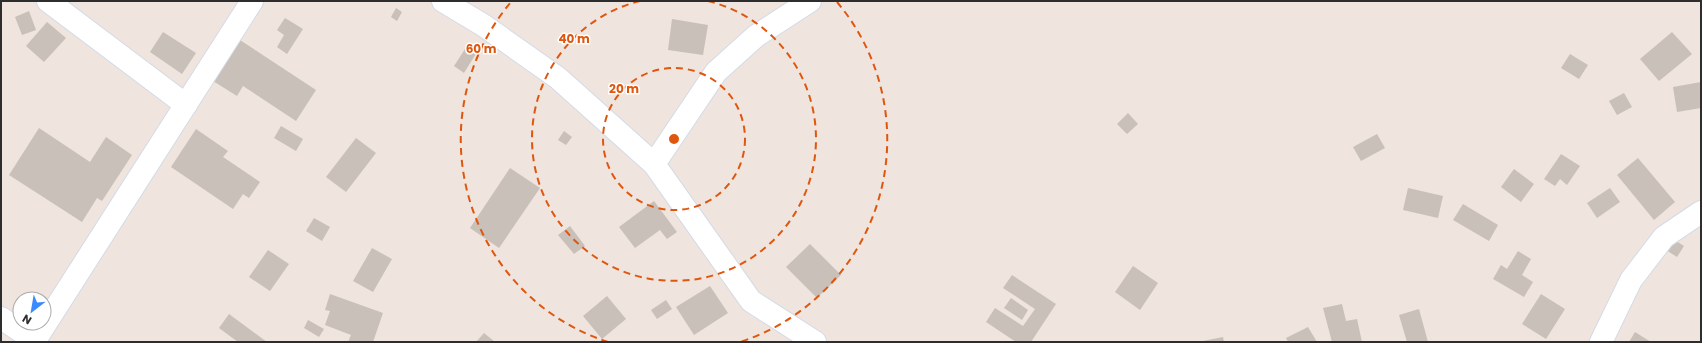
<svg xmlns="http://www.w3.org/2000/svg" width="1702" height="343" viewBox="0 0 1702 343" font-family="Poppins,sans-serif">
<style>
.building{fill:#c8c0b9}
.lines{fill:none;stroke-linecap:round;stroke-linejoin:round}
.minor-casing{stroke:#d3dbe7;stroke-width:24}
.minor{stroke:#fff;stroke-width:22}
.ring{fill:none;stroke:#df570e;stroke-width:2;stroke-dasharray:7 5}
.centre{fill:#df570e;stroke:#fff;stroke-width:2}
.ring-label{font-size:12px;text-anchor:middle;font-weight:bold;fill:#df570e;stroke:#fff;stroke-width:3;stroke-linejoin:round;paint-order:stroke}
</style>
<rect width="100%" height="100%" fill="#efe4de"/>
<path class="building" d="M396,8L402,12L397,21L391,17Z
M29,11L36,30L22,35L15,17Z
M285,18L303,29L287,54L277,47L284,35L277,30Z
M672,19L708,25L703,55L668,50Z
M47,22L66,38L44,62L26,46Z
M163,32L196,53L182,74L150,52Z
M1672,32L1692,54L1659,81L1640,59Z
M240,40L316,90L296,121L243,86L237,96L213,81Z
M467,46L477,52L464,73L454,66Z
M1570,54L1588,65L1579,79L1561,68Z
M1701,82V108L1677,112L1673,87Z
M1624,93L1632,107L1617,115L1609,101Z
M1128,113L1138,124L1127,134L1117,124Z
M281,126L303,139L296,151L274,138Z
M39,128L90,162L106,137L132,155L102,201L97,198L82,222L9,175Z
M196,129L228,151L223,157L260,182L249,198L243,194L233,209L171,167Z
M564,131L572,137L566,145L558,140Z
M1377,134L1385,148L1361,161L1353,147Z
M356,138L376,153L346,192L326,177Z
M1561,154L1580,166L1567,185L1560,179L1555,186L1544,179Z
M1638,158L1675,202L1654,220L1617,175Z
M510,168L540,188L499,248L470,228Z
M1514,169L1534,184L1521,202L1501,187Z
M1408,188L1443,196L1438,218L1403,210Z
M1610,188L1620,202L1597,218L1587,203Z
M654,201L677,232L667,239L660,230L635,248L619,227Z
M1463,204L1498,225L1489,241L1453,220Z
M314,218L330,227L322,241L306,231Z
M570,226L585,246L574,254L558,235Z
M1673,239L1684,246L1677,257L1666,250Z
M810,244L841,275L817,298L786,267Z
M372,248L392,259L373,292L353,281Z
M268,250L289,264L270,291L249,277Z
M1518,251L1531,259L1522,275L1533,282L1524,297L1493,279L1501,265L1507,269Z
M1133,266L1158,283L1140,310L1115,292Z
M1012,275L1056,304L1031,342H1016L986,322L995,308L1023,326L1035,309L1003,288Z
M710,286L728,313L694,335L676,307Z
M330,294L383,313L373,342H348L351,335L325,325L330,311L325,310Z
M1541,294L1565,309L1546,339L1522,324Z
M607,296L626,319L602,339L583,316Z
M1011,298L1028,310L1022,320L1004,308Z
M666,300L672,309L657,319L651,310Z
M1342,304L1346,321L1357,319L1362,342H1332L1323,308Z
M1419,309L1428,342H1407L1399,315Z
M229,314L267,342H238L219,328Z
M308,320L324,329L319,337L304,328Z
M1308,327L1317,342H1288L1286,338Z
M1635,332L1651,342H1629Z
M484,333L495,342H476Z
M1223,337L1224,342H1203V341Z"/>
<g class="lines">
<defs>
<path id="minor" d="M48,1L186,105
M443,1L483,25L558,78L654,164L751,301L815,342
M654,164L716,72L756,36L810,1
M1,318L37,342
M34,342L252,1
M1601,342L1631,280L1664,237L1701,212"/>
</defs>
<use href="#minor" class="minor-casing"/>
<use href="#minor" class="minor"/>
</g>
<g class="ring">
<circle cx="674" cy="139" r="71"/>
<path d="M708 1A142 142 0 1 1 640 1"/>
<path d="M608 342A213 213 0 0 1 511 2M837 2A213 213 0 0 1 740 342"/>
</g>
<circle cx="674" cy="139" r="6" class="centre"/>
<g class="ring-label">
<text x="574" y="43">40 m</text>
<text x="481" y="53">60 m</text>
<text x="624" y="93">20 m</text>
</g>
<rect width="1702" height="343" fill="none" stroke="#2d2d2d" stroke-width="4"/>
<g transform="translate(32 311) rotate(211)"><circle r="19" fill="#ffffff" stroke="#ababab"/>
<path d="M0-3L7 15L0 10L-7 15Z" fill="#3b8bff"/>
<text y="-6" font-size="11" font-weight="bold" text-anchor="middle" fill="#2d2d2d">N</text>
</g>
</svg>
